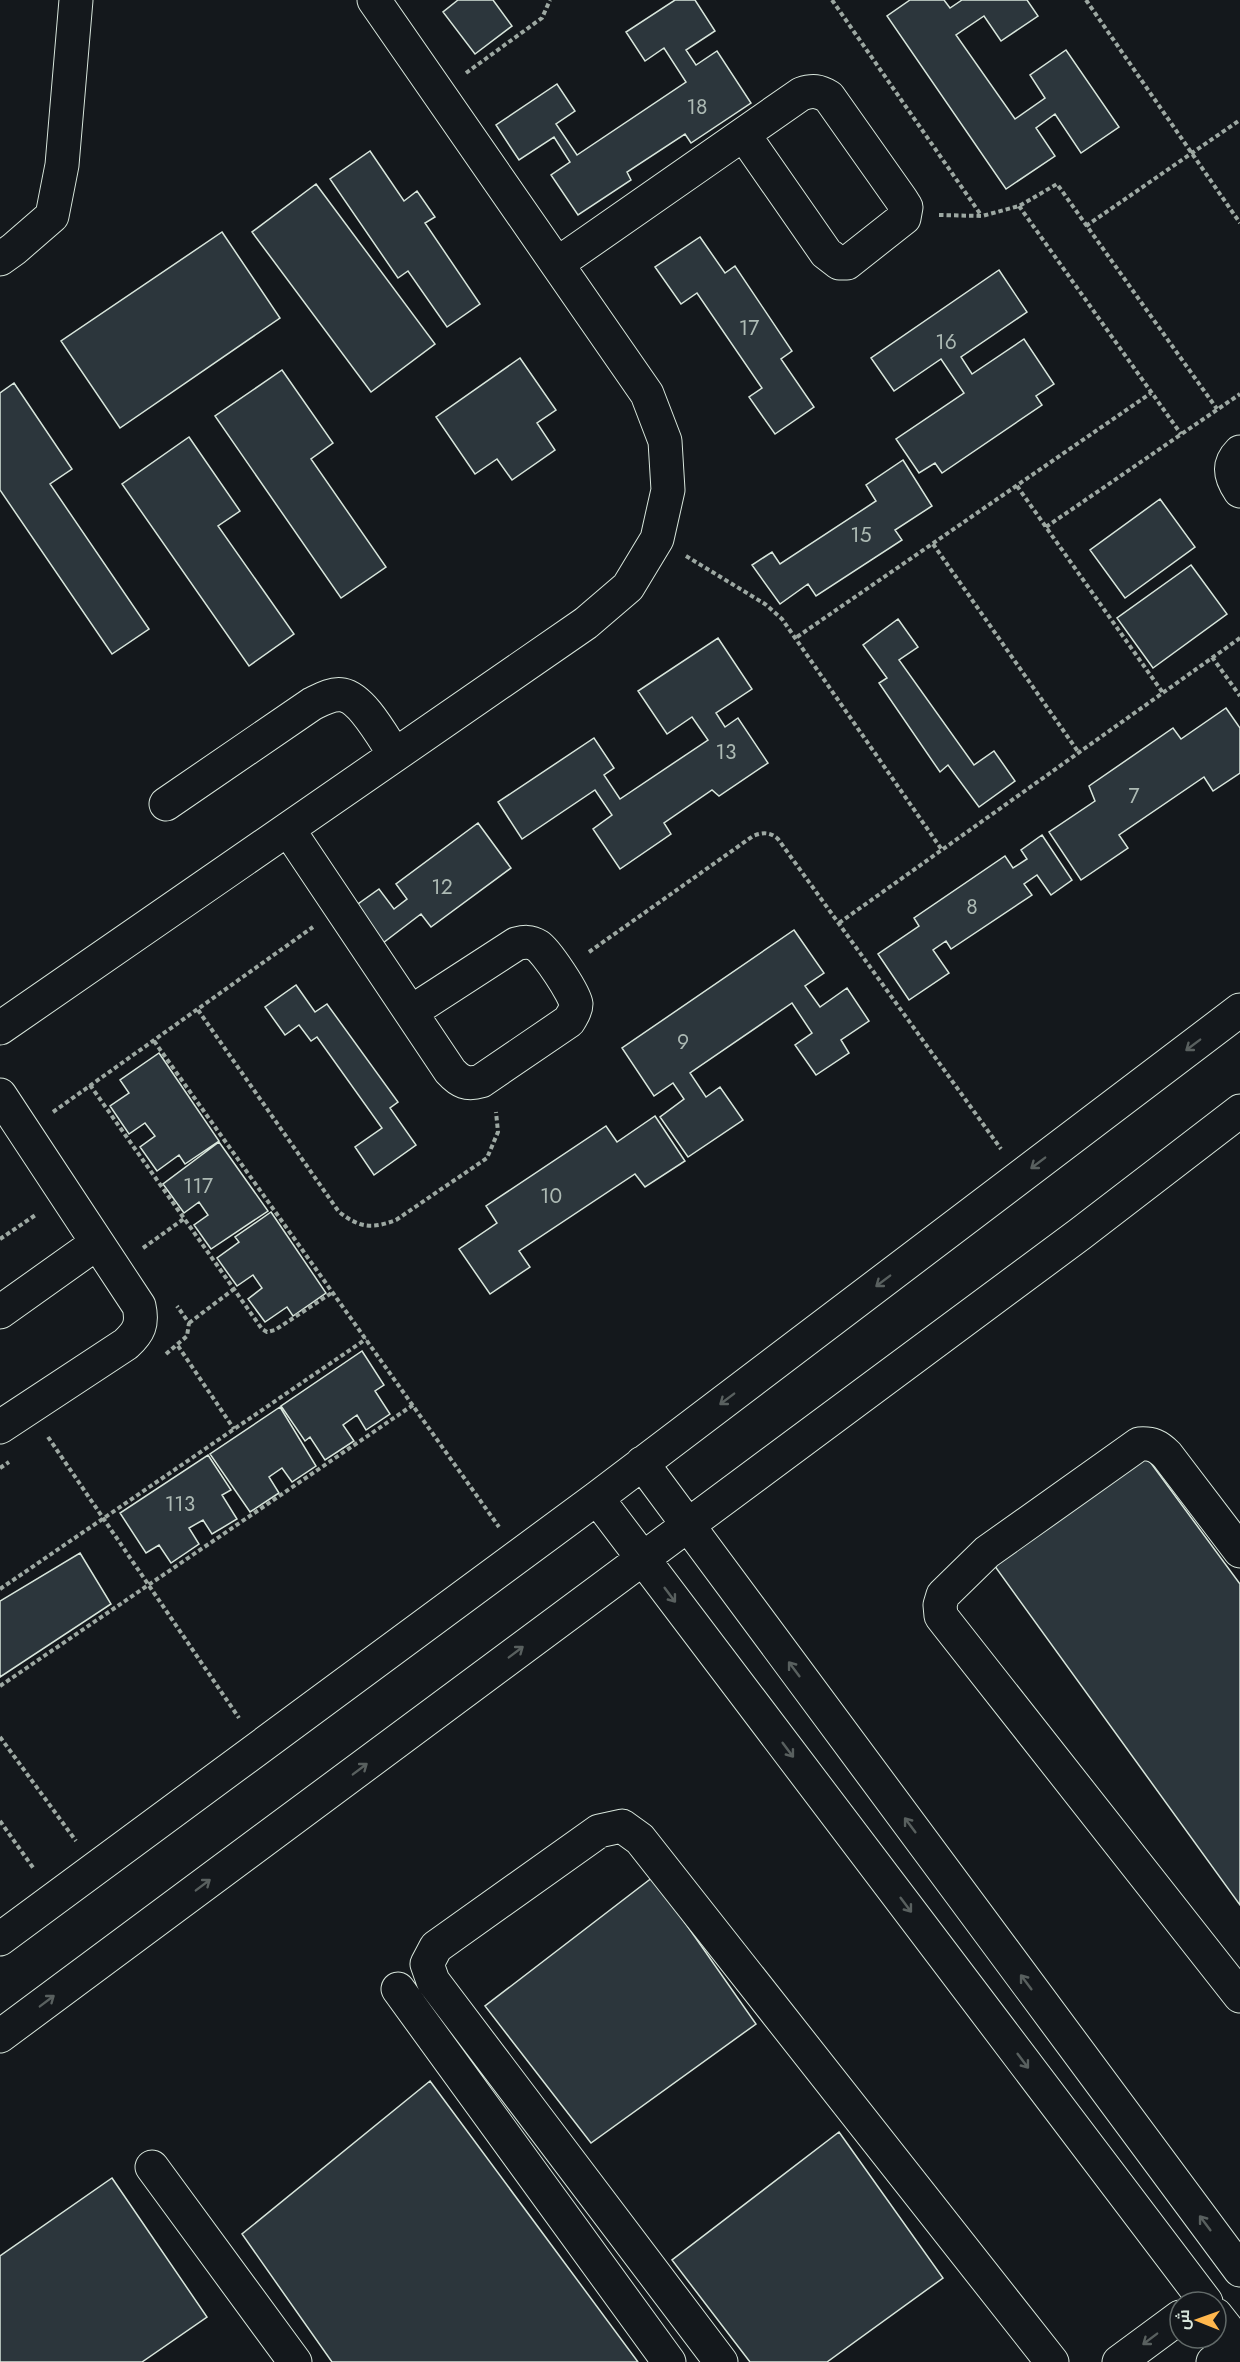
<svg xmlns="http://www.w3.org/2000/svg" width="1240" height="2362" viewBox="0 0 1240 2362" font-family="Jost,Cairo,sans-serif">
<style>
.building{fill:#2c363c;stroke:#d8e6dc;stroke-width:1.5}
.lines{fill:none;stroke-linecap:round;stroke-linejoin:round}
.minor-casing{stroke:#d8e6dc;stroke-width:35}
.path{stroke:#9da8a2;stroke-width:4;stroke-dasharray:4.5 3;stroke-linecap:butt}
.minor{stroke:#14181c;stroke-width:33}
.oneway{stroke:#59605f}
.labels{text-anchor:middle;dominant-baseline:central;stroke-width:4.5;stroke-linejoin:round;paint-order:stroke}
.number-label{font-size:21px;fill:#adbab4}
</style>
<rect width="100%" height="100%" fill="#14181c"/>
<path class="building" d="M458,0H493L512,26L475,54L443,12Z
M675,0H695L715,31L686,50L696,65L717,51L751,103L691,143L685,134L627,172L631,180L578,215L551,175L570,162L554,137L519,160L496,125L557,84L575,111L556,124L577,155L686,82L664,48L645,61L626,32Z
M910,0H944L950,8L962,0H1027L1038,16L1001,41L984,16L956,35L1015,119L1045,98L1030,75L1066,50L1119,127L1081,153L1055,114L1036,128L1055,156L1006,189L887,16Z
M370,151L404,201L417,191L435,217L425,223L480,304L447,327L408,271L398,278L330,179Z
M316,184L435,344L371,392L252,232Z
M222,232L280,318L120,428L61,341Z
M700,237L725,273L735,266L792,351L781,359L814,407L775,434L749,397L762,388L697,293L681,304L655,267Z
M999,270L1027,312L961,357L972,374L1024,339L1054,384L1036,396L1042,405L942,473L935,463L919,473L896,439L964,393L941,359L894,391L871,358Z
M520,358L556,410L537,423L555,450L512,480L497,459L475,474L436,417Z
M282,370L333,443L311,459L386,567L341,598L215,416Z
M14,383L72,469L50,484L149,629L112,654L0,490V393Z
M189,437L240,511L218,526L294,634L249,666L122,484Z
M903,460L932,506L895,530L902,540L816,596L808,584L780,604L752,565L772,552L780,564L876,501L866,485Z
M1160,499L1195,547L1125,598L1090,550Z
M1191,565L1227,614L1153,668L1117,618Z
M898,619L918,647L899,660L974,765L994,751L1015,781L979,807L948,765L940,772L879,683L887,678L863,645Z
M718,638L752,689L716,713L725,727L738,718L768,763L719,796L712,790L664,823L671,834L620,869L593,829L612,815L595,790L522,839L498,802L594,738L614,768L604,775L620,799L708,740L692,717L667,734L638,691Z
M1226,708L1240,728V773L1213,791L1204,777L1119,835L1128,848L1081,880L1049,832L1095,801L1089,786L1173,728L1181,739Z
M478,823L511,868L431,927L421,914L379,946L351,909L379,889L394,909L407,899L396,884Z
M1042,835L1072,880L1051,895L1037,875L1024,884L1032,895L951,949L946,941L933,950L949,973L909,1000L878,954L919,926L914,918L1005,856L1013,868L1027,859L1021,850Z
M794,930L824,973L805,986L820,1007L847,988L869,1021L841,1040L849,1053L816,1075L795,1045L812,1033L792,1003L690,1073L706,1097L720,1087L743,1120L688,1157L660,1117L684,1099L673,1083L654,1096L622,1048Z
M296,985L315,1012L327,1004L398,1102L390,1108L416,1145L374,1175L355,1147L382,1128L317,1037L311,1041L299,1025L285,1035L265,1007Z
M159,1053L219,1141L185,1164L179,1155L157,1171L140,1147L155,1136L145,1123L129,1134L110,1106L129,1093L120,1080Z
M655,1116L685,1161L645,1187L635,1174L519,1251L530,1267L490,1294L459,1249L497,1223L486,1206L606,1126L617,1142Z
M219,1142L268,1211L211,1249L194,1225L208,1215L199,1202L184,1213L163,1184Z
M271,1212L326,1293L293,1316L287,1307L265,1322L248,1299L262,1288L253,1275L237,1286L217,1258L239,1242L235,1237Z
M362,1351L384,1385L375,1391L390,1414L366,1430L357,1415L343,1425L354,1441L325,1460L310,1437L305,1441L281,1406Z
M280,1407L316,1466L292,1482L282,1468L269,1477L279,1493L250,1512L210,1454Z
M208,1455L231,1490L222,1495L237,1519L212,1534L203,1520L189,1528L199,1544L171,1563L159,1545L146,1553L120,1513Z
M1145,1455L1240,1584V1905L994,1565Z
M80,1553L111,1604L0,1677V1601Z
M653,1877L756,2024L591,2143L485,2006Z
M430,2081L638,2362H332L242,2234Z
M839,2132L943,2278L827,2362H750L672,2260Z
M112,2178L207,2317L142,2362H0V2256Z"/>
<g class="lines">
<defs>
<path id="minor" d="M0,259L14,249L52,216L62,165L76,0
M557,264L801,94C813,90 819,91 829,97L901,199L906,207L904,218L847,263H839L826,253L744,135
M1240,452C1227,465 1231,478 1240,491
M166,804L312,704C322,699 332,693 343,695C363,699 384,739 395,755
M288,829L450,1071C460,1082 467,1085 481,1081L569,1021C572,1015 576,1011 576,1004C575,994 546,951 538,946C530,941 524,942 516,944L411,1012
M0,1028L586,623L628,587L657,539L668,490L665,441L647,394L374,0
M0,1095L139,1306C143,1324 139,1332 126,1344L0,1427
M0,1312L97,1243
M642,1463L1240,2270
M597,1498L1206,2302
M1240,1551L1167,1455C1158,1446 1152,1443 1139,1444L987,1552L943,1595L940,1605L941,1616L948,1625L1240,1996
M0,1939L597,1498L1240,1010
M398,1989L669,2362
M0,2036L1080,1234L1240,1111
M152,2167L295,2362
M1216,2315L1238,2343
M721,2362L433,1981L427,1964L436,1947L599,1831L622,1826L640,1839L1052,2362
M1119,2362L1180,2317
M1213,2362L1240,2342"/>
</defs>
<use href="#minor" class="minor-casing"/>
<path class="path" d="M832,0L981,215
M1086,0L1240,223
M466,73L542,18L550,0
M1019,206L1181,434
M939,215L982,216L1019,206L1057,184L1217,409
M1086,226L1240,120
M1017,486L1163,693
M1046,527L1240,394
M933,544L1079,753
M686,556L765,604L782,619L942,850
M797,637L1151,393
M1212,657L1240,696
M839,923L1240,638
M589,952L753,836C763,832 770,832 778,839L1001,1149
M198,1010L339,1212C360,1228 372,1229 396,1220L487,1158L498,1132L496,1112
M154,1041L499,1527
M90,1085L262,1329L267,1332L275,1330L333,1292
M53,1112L313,927
M0,1239L37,1214
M143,1248L185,1218
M189,1323L234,1289
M178,1346L234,1429
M166,1354L187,1336L189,1323L177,1306
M48,1437L239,1718
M0,1468L9,1462
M0,1589L366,1339
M0,1686L413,1405
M0,1737L76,1841
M0,1821L34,1869"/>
<use href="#minor" class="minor"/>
</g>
<defs><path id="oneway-shaft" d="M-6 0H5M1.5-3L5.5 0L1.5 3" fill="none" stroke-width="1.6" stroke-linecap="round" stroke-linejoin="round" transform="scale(1.5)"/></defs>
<g class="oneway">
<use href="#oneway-shaft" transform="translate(1193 1045) rotate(143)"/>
<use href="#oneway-shaft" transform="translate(1038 1163) rotate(143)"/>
<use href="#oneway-shaft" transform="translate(883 1281) rotate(143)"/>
<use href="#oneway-shaft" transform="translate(727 1399) rotate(143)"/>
<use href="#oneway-shaft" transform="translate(670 1595) rotate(53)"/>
<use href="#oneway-shaft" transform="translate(516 1652) rotate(-37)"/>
<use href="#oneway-shaft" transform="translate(794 1669) rotate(-127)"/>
<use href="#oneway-shaft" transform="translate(788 1750) rotate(53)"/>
<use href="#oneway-shaft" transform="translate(360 1769) rotate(-37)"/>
<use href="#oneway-shaft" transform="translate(910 1825) rotate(-127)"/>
<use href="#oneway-shaft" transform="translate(203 1885) rotate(-37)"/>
<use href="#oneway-shaft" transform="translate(906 1905) rotate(53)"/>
<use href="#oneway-shaft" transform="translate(1026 1982) rotate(-127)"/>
<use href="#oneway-shaft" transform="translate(47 2001) rotate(-37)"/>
<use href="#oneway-shaft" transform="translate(1023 2061) rotate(53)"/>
<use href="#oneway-shaft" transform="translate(1205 2223) rotate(-127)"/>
<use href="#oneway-shaft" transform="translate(1150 2339) rotate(143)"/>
</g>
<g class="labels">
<g class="number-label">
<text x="697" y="107">18</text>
<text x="749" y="328">17</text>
<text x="946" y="342">16</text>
<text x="861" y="535">15</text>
<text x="726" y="752">13</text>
<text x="1134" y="796">7</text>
<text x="442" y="887">12</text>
<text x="972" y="907">8</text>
<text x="683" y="1042">9</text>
<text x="198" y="1186">117</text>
<text x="551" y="1196">10</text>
<text x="180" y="1504">113</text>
</g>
</g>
<g transform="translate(1198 2320) rotate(271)"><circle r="28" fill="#14181c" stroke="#626a69" stroke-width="1.5"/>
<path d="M0-4.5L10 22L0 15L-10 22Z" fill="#ffb74d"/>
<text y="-9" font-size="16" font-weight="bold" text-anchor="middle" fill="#d8e6dc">ش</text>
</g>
</svg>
